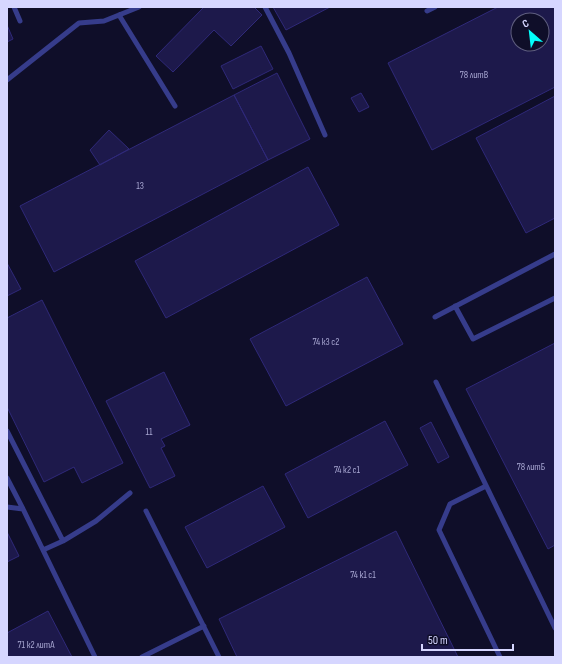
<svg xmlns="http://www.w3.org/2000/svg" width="562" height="664" viewBox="0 0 562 664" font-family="'Sofia Sans Condensed',sans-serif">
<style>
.building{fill:#1d194b;stroke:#2f2979;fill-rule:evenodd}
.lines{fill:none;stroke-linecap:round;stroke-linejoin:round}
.lane{stroke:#363c8b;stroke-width:5}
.labels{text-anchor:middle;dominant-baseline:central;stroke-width:4;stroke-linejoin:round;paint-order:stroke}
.number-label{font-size:10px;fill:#a8a7d2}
</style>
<rect width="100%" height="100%" fill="#0f0e29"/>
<path class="building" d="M204,7H254L262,15L231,46L214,30L173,72L156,56Z
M273,7H330L286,30Z
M498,7H555V87L432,150L388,63ZM518,20H542V44H518Z
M7,25L13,39L7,42Z
M261,46L273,69L233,89L221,66Z
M277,73L310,139L268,160L234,95Z
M361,93L369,107L359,112L351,98Z
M234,95L268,160L54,272L20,206Z
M555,96V218L526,233L476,138Z
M109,130L129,149L100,165L90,150Z
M308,167L339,225L166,318L135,261Z
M7,263L21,289L7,296Z
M367,277L403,344L286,406L250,339Z
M42,300L123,463L82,483L74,467L44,482L7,407V318Z
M555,343V545L548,549L466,389Z
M164,372L190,425L161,439L165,446L161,448L175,476L150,488L106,401Z
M385,421L408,465L308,518L285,474Z
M431,422L449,457L438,463L420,428Z
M263,486L285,527L207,568L185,527Z
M396,531L458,657H237L219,619Z
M7,532L19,556L7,562Z
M48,611L72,657H7V633Z"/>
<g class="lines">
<path class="lane" d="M14,7L20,21
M265,7L289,53L325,135
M427,11L435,7
M119,15L175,106
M7,80L79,23L104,21L139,7
M455,306L473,339L555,298
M435,317L555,254
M436,382L555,628
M7,431L63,541
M7,478L23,509
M486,486L450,504L439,530L500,657
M7,507L23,509L95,657
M146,511L219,657
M43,550L63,541L96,521L130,493
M142,657L204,626"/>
</g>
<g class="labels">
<g class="number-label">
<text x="474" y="75">78 литВ</text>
<text x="140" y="186">13</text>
<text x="326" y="342">74 к3 с2</text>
<text x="149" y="432">11</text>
<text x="531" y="467">78 литБ</text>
<text x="347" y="470">74 к2 с1</text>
<text x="363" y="575">74 к1 с1</text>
<text x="36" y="645">71 к2 литА</text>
</g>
</g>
<rect width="562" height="664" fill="none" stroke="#d6d6ff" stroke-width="16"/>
<g transform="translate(530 32) rotate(332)"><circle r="19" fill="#0f0e29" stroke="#5f5e7f"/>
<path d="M0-3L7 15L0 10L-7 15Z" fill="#02fffb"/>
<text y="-6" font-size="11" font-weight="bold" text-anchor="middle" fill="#d6d6ff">С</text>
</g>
<path d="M422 644v6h91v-6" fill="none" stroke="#d6d6ff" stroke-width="2"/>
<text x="428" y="644" font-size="12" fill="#d6d6ff" stroke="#0f0e29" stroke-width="3" paint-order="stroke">50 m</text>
</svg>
